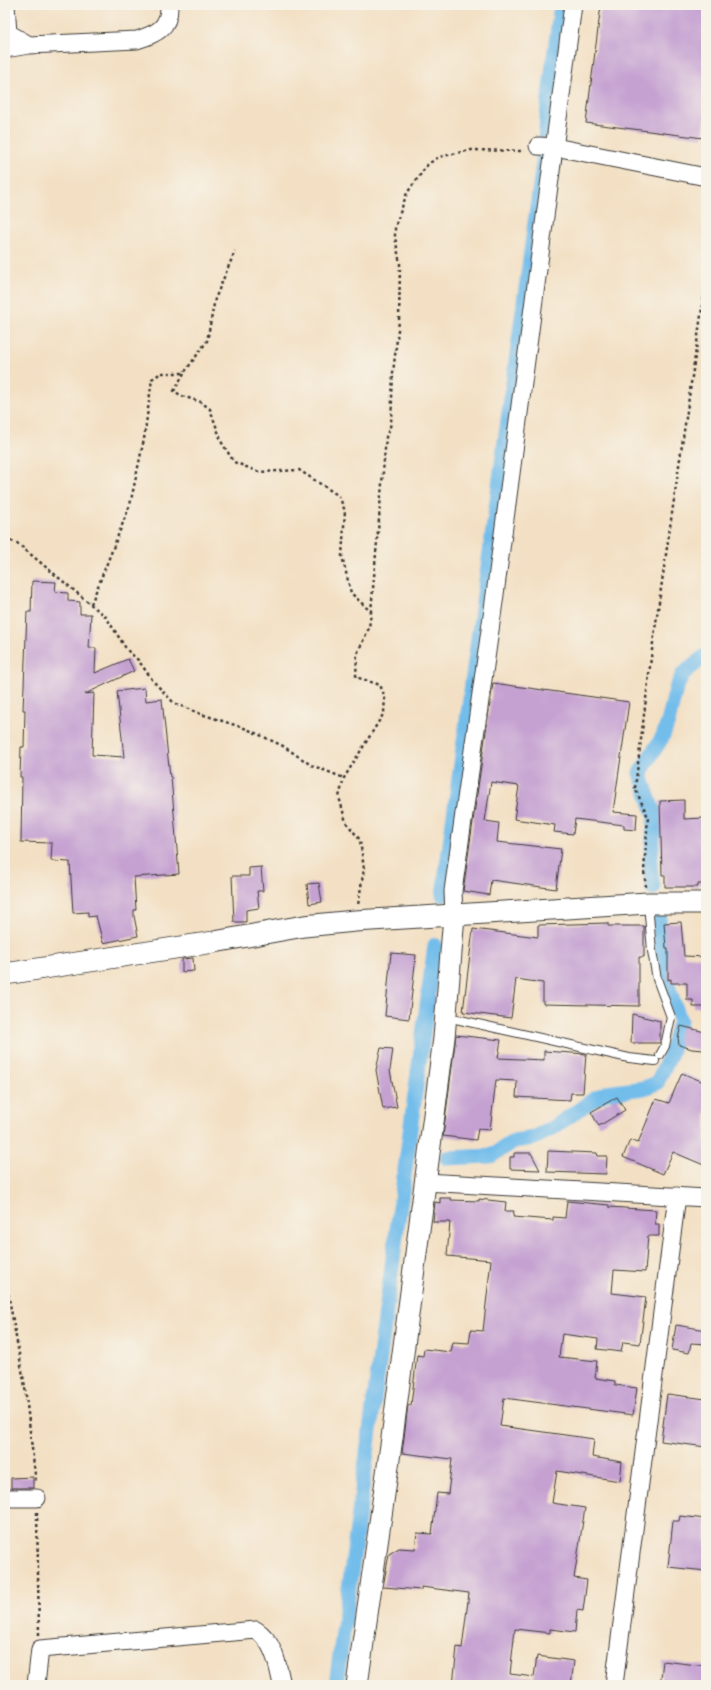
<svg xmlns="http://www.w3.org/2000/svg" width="711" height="1690" viewBox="0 0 711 1690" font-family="Mynerve,sans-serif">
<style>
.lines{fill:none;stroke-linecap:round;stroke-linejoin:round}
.canal{stroke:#73bdeb;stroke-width:15}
.building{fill:#c5a1d2}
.service-casing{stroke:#3c3935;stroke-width:10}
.minor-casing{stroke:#3c3935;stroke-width:19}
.tertiary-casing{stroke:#3c3935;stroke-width:23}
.path{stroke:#3c3935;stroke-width:2.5;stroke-dasharray:3 3;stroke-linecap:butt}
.service{stroke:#fff;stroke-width:8}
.minor{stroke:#fff;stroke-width:17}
.tertiary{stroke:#fff;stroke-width:21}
</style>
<rect width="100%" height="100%" fill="#f7f3e8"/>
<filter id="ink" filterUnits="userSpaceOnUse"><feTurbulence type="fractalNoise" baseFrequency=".025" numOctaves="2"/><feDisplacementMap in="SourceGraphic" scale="8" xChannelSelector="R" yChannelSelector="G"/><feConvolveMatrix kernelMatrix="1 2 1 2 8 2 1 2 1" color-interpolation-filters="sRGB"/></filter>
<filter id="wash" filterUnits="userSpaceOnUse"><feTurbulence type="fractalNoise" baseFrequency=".012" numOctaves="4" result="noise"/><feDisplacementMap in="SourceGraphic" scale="16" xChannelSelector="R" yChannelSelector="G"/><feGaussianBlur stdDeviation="0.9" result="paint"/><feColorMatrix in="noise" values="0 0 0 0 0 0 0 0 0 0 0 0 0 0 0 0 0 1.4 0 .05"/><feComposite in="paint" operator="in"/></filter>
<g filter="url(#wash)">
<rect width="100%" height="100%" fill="#f3e0c4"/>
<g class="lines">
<path class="canal" d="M653,888L650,867L655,816L640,773L663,736L668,722L676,689L683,674L706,655
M443,895C474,653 509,412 542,171C545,147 546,123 549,99C552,68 557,36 561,5
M447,1158L491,1156L514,1141L534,1138L553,1128L594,1099L606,1093L644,1088L657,1083L671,1053L680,1020L663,972L659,916
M336,1685L435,945"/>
</g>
<g id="blocks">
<path class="building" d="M601,5H706V112L703,138L586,123Z
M32,581L56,582L55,592L68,593V601L80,602V614H91L89,648H96L95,673L128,659L134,671L85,694L94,693L92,755L124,757L117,691L145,688L146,701L162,699L170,777H171L179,874L134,877L136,910H134V916L138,936L103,943L96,916L88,917V912L73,913L70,862L51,861L52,843L21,842L22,777H20L21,747H24L25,710H23L27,612H31Z
M493,683L629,702L613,812L637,814L636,830L624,829V825L575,819L573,834L554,832L555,825L514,819L519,786L491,782L485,821L499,823L497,842L561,849L556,889L491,880L489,895L463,891Z
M684,800V819L704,818L705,884H698V887H665V875H662L660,801Z
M261,867L263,891H257L259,908L246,910V922H234L232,876H249V868Z
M319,883L322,902L309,904L307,884Z
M681,922L684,956L706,957V1007H693V1000H687V983H671V979L668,980V948H666L664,923Z
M608,923V926H644V957H639V1006L543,1004V983L516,979L511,1018L463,1012L473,929L538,937V925Z
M391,953L416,955L409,1019L385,1016Z
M193,958L194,971L182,972V959Z
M632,1014L660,1021V1043H631Z
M681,1026L705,1032L704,1050L692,1049L679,1045L678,1038Z
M456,1035L501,1040L498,1058L544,1060V1051L586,1054L583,1093H571L570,1100L516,1097L517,1081L496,1080L490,1130L478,1129L476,1140L443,1136Z
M381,1048L393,1049L390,1070L397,1107L383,1109L376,1070Z
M682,1073L706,1083V1166L673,1152L663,1174L623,1157L630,1140L638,1143L656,1099L669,1103Z
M617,1097L625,1110L599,1126L591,1112Z
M548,1151L597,1153L598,1156H607L606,1174L547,1172Z
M514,1153H531L540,1170L510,1169V1157H514Z
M440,1198H451V1200L479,1201V1199L506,1202L505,1211H514L513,1217L553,1220V1217L565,1218L567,1201L609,1205V1207L656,1210L655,1224H659V1236H648L645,1272L614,1270L612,1293L646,1297L640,1344L623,1342L621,1352L597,1349L598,1339L562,1334L559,1357L597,1361L595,1378L615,1381V1385L637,1388L633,1415L504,1398L500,1426L594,1439L592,1457L622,1462L620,1481L557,1471L552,1503L585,1508L574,1578L587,1580L583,1611L577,1610L575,1632L550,1629V1633L515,1629L510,1674L534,1677L537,1656L574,1661L571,1685H453L457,1647L462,1648L469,1593L421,1587V1590L383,1587L389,1554L399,1548L415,1549L417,1533L432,1534L437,1493L448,1494L452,1459L402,1453L408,1405H411L417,1355L423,1356L424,1349L451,1352L453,1342L469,1343L471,1330L483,1331L491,1260L447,1256L450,1222H433L435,1202L440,1203Z
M676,1325L706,1330V1344L691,1343L689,1353L672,1350Z
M667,1394L706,1399V1447L661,1441Z
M33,1477V1488H11V1478Z
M680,1516L706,1519V1571L668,1567L673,1521H679Z
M663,1661L706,1666V1685H660Z"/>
</g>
</g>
<g filter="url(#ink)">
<use href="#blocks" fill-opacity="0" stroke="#3c3935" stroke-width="1"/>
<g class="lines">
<defs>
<path id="service" d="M648,903L652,951L657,979L671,1017L665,1046L660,1055
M447,1017L629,1058L655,1061"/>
<path id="minor" d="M6,5L8,33
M5,34L8,33L29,45L137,40C156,34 170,28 169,5
M5,49L29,45
M538,146L555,147L706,177
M454,916L453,891L494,602L573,5
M425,1182L706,1198
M5,1498H37
M36,1685L40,1649L256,1630C274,1641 278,1666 282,1685
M614,1685L677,1196"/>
<path id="tertiary" d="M5,974L214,942L304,926L355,921L648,903H706
M357,1685L392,1438L444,1038L454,916"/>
</defs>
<use href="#service" class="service-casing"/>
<use href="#minor" class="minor-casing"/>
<use href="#tertiary" class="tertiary-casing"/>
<path class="path" d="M184,373L174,391L182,396L201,402L210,409L222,443L234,462L259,472L299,470L339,496L345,511L342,556L351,593L371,612L369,628L357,654L356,677L380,685L385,697L384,713L344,778L339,797L346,822L360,840L364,869L358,905
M5,539L17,543L106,617L127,650L138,660L154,682L174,703L201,714L247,729L283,746L311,765L344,778
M91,604L130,505L144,439L152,379L161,373H184L207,341L215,299L235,251
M371,612L386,437L391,424L393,373L399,321L400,264L395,237V227L407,193L428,164L439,157L471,150L524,151
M646,887L644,871L648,817L635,788L652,650L706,281
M5,1276L25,1387L36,1483
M37,1512L39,1635"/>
<use href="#service" class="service"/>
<use href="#minor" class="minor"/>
<use href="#tertiary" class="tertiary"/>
</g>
</g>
<rect width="711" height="1690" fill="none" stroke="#f7f3e8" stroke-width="20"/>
</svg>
